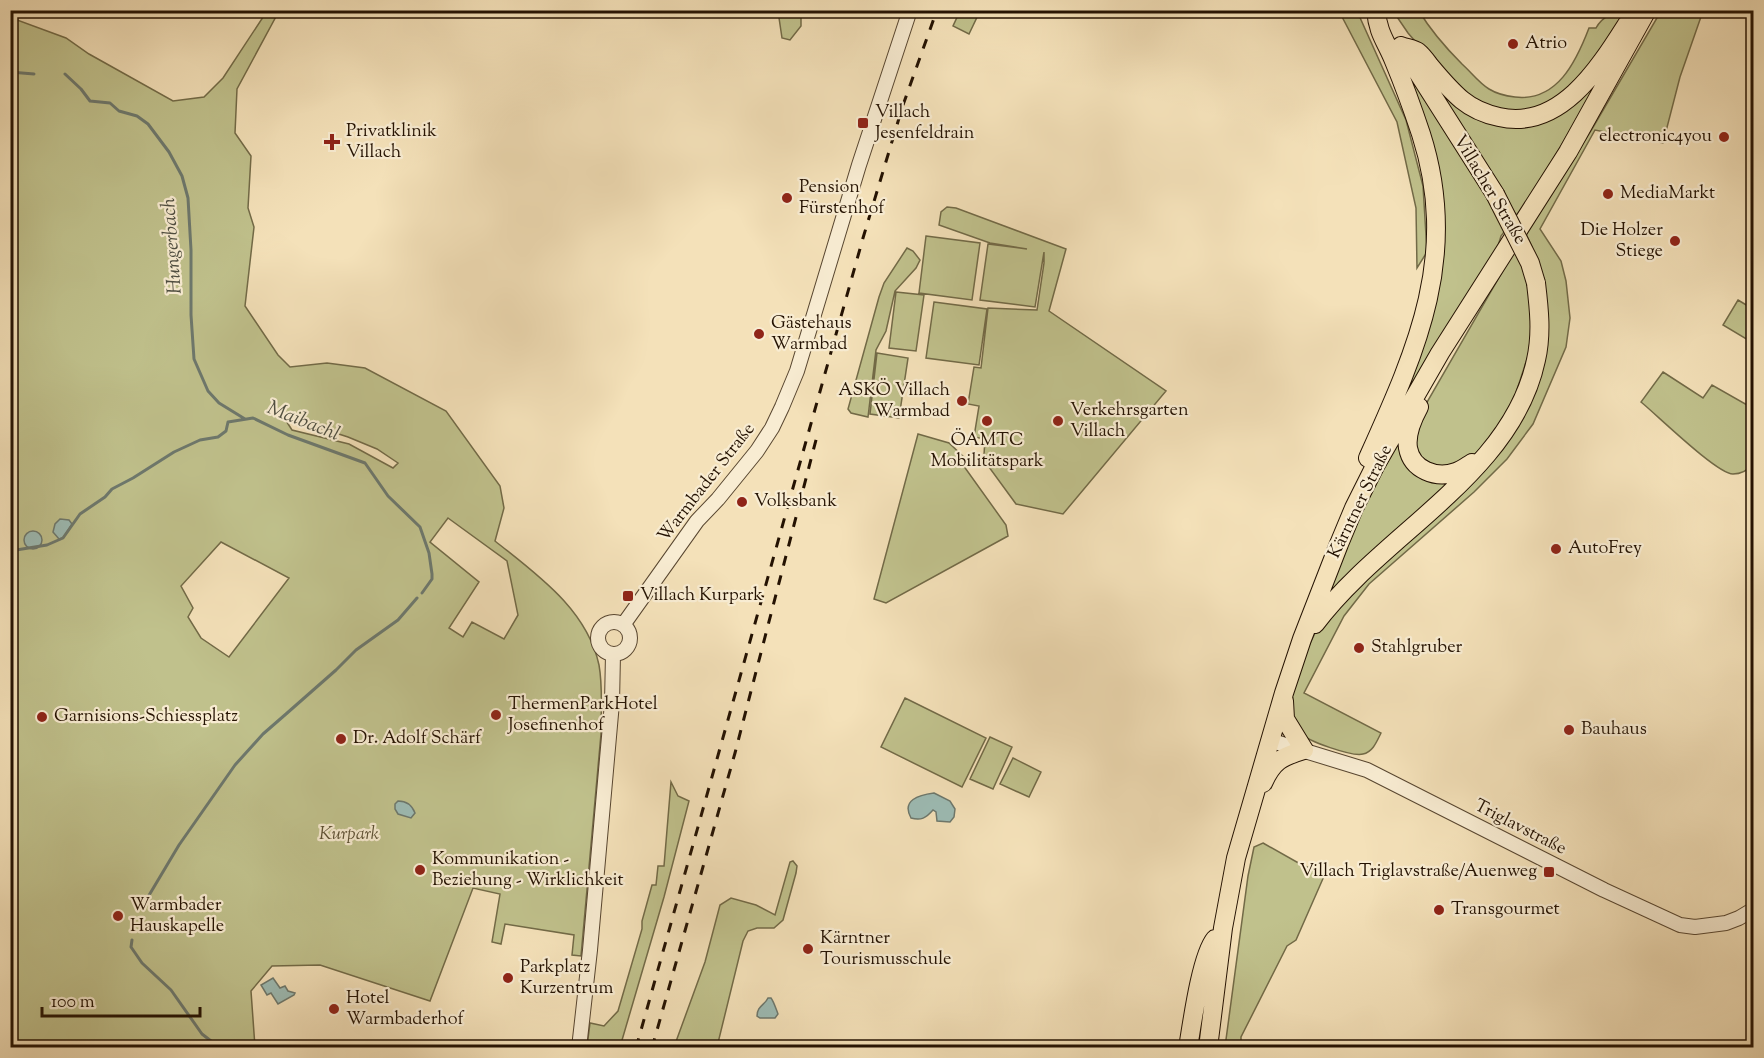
<svg xmlns="http://www.w3.org/2000/svg" width="1764" height="1058" viewBox="0 0 1764 1058" font-family="'Sorts Mill Goudy',serif">
<style>
.green{fill:#c0c18c;stroke:#726a47;stroke-width:1.5;fill-rule:evenodd}
.water{fill:#9dbcb5;stroke:#6d786d;stroke-width:1.5}
.lines{fill:none;stroke-linecap:round;stroke-linejoin:round}
.stream{stroke:#6d786d;stroke-width:3}
.tertiary-casing{stroke:#584630;stroke-width:16}
.primary-casing{stroke:#241202;stroke-width:20}
.tertiary{stroke:#f8ecd2;stroke-width:14}
.primary{stroke:#f4e1b9;stroke-width:18}
.rail{stroke:#241202;stroke-width:3;stroke-dasharray:10 10;stroke-linecap:butt}
.primary-bridge-casing{stroke:#241202;stroke-width:20;stroke-linecap:butt}
.primary-bridge{stroke:#f4e1b9;stroke-width:18}
.poi-dot{fill:#8f2418;stroke:#f8ecd2;stroke-width:2}
.labels{text-anchor:middle;dominant-baseline:central;stroke-width:4.5;stroke-linejoin:round;paint-order:stroke}
.poi-label{font-size:18px;fill:#241202;stroke:#f8ecd2;text-anchor:start}
.street-label{font-size:18px;fill:#241202;stroke:#f8ecd2}
.park-label{font-size:18px;font-style:italic;fill:#5b4f32;stroke:#f8ecd2}
.water-label{font-size:20px;font-style:italic;fill:#4e4e41;stroke:#f8ecd2}
</style>
<rect width="100%" height="100%" fill="#f4e1b9"/>
<filter id="stains"><feTurbulence type="fractalNoise" baseFrequency=".00333" numOctaves="4"/><feColorMatrix values="0 0 0 0 .2 0 0 0 0 .09 0 0 0 0 .02 0 0 0 .5 -.17"/></filter>
<radialGradient id="worn" r=".72"><stop offset=".6" stop-color="#630" stop-opacity="0"/><stop offset="1" stop-color="#630" stop-opacity=".3"/></radialGradient>
<path class="green" d="M10,11H16L17,20L66,38L89,54L173,101L204,97L223,78L267,11H279L237,89L235,133L251,156L248,208L254,227L245,306L278,355L290,367L327,363L365,368L446,411L500,486L504,508L495,541C536,574 587,609 599,665C603,687 601,711 601,734L581,956L572,955L574,935L505,924L501,944L492,942L500,894L473,888L430,1001L320,965L272,966L251,991L255,1047H11ZM283,416L348,437L377,449L398,463L393,468L349,444L292,430ZM448,518L507,561L518,615L504,639L472,622L463,637L449,628L479,582L430,542ZM221,542L289,578L229,657L201,638L188,617L193,608L181,586Z
M778,11H801V26L790,40L782,38Z
M960,11H980L969,34L953,26Z
M1339,11H1357L1406,120L1423,186L1427,252L1417,268L1416,208L1397,122Z
M1393,11H1419C1431,31 1445,47 1462,64C1471,72 1479,83 1489,89C1497,94 1506,96 1515,97C1557,102 1576,62 1589,28H1596C1603,15 1616,11 1630,11L1618,31L1565,95L1528,113L1479,105L1435,64L1408,33Z
M1661,11H1703L1680,77L1663,143L1595,130L1540,229L1561,261L1566,281L1570,318L1566,347L1533,424L1507,459L1474,492L1369,584L1344,616L1304,693L1381,733C1377,741 1373,752 1363,754C1353,757 1306,741 1301,733C1295,726 1292,715 1288,707L1303,658L1316,631L1531,399L1532,247L1526,234L1592,129Z
M1614,57L1524,208L1516,215L1425,67L1448,93L1519,123Z
M1412,83L1417,84L1507,228L1501,236L1497,249L1408,392L1405,391L1439,278Z
M947,207L956,208L1066,249L1049,311L1166,391L1063,514L1016,504L986,463L984,455L985,439L974,437L979,406L968,404L974,367L981,368L988,308L1037,310L1044,263V252L1035,307L980,300L988,244L1027,249L990,243L939,225L941,212Z
M926,236L980,243L972,300L919,293Z
M907,248L913,251L920,260L916,268L895,291L886,331L876,350L868,417L851,413L848,409L879,297L884,283Z
M1516,248L1526,276L1532,317L1529,353L1511,408L1483,447L1470,458L1458,466H1429L1416,451V424L1419,416Z
M896,292L924,295L916,351L889,348Z
M1738,300L1753,309V343L1723,325Z
M934,302L987,309L979,365L926,358Z
M877,353L908,358L899,418L870,414Z
M1663,372L1703,398L1712,385L1747,405L1753,396V464C1748,470 1742,474 1733,474C1717,474 1657,415 1641,402Z
M918,434L949,443L967,460L963,465L1006,525L1008,536L886,603L874,599Z
M1398,441L1454,479L1325,603L1355,525Z
M905,698L986,738L962,787L881,747Z
M990,737L1012,747L993,789L970,779Z
M1013,758L1041,772L1029,797L1000,784Z
M671,782L678,796L689,801L664,897L620,1047H587L590,1023L604,1026L618,1011L642,929V921L652,885H656L658,866H664Z
M1263,843L1302,865L1325,874L1296,940L1287,946L1241,1037V1047H1225L1248,876L1254,847Z
M793,861L797,866L796,873L783,920L774,928H757L748,931L743,941L717,1047H674L705,962L720,905L731,898L756,905L775,915L790,862Z"/>
<path class="water" d="M60,519L69,520L72,524L63,538L59,539L53,532L55,524Z
M24 540a9 9 0 1 1 18 0a9 9 0 1 1-18 0Z
M934,793L950,801L955,809L954,817L950,822L937,821L936,812L933,810C926,818 921,821 911,818C901,800 919,795 934,793Z
M398,801C407,801 412,805 415,813L411,818L398,814L395,809V804Z
M273,978L280,988L285,986L288,991L295,993L294,995L278,1004L271,993L267,995L261,985Z
M768,998H771C774,1002 776,1009 778,1014L775,1018H760L757,1016C757,1006 765,1005 768,998Z"/>
<g class="lines">
<path class="stream" d="M10,72L34,74
M65,74L81,89L90,101L110,103L119,111L137,116L148,124L169,152L182,176L188,198L191,250V315L194,359L208,391L219,403L245,419
M10,551L47,545L63,538L80,514L105,497L112,489L133,478L174,452L200,440L218,437L226,431L228,422L253,418L288,435L365,463L388,496L420,527L429,553L432,574V579L422,593
M142,907L179,845L235,765L263,734L286,714L336,670L356,650L398,620L417,598
M132,940L131,947L142,963L171,990L202,1034L220,1048"/>
<defs>
<path id="tertiary" d="M598 638a16 16 0 1 1 32 0a16 16 0 1 1-32 0Z
M623,625L697,521L718,499L757,451L772,428L782,407L797,371L859,165L910,10
M1269,740L1367,770L1604,890L1680,925L1695,927L1726,923L1739,918L1754,909
M579,1048L590,950L612,703L613,654"/>
<path id="primary" d="M1401,46C1406,48 1414,49 1418,52C1423,56 1427,62 1430,66C1440,78 1450,90 1462,100C1473,109 1485,114 1499,117C1560,131 1599,68 1627,24
M1401,46L1495,194
M1419,407C1413,418 1406,435 1408,448C1412,470 1436,479 1456,472C1462,470 1467,466 1472,463
M1368,458C1417,349 1460,255 1421,134C1413,110 1404,85 1394,61C1386,41 1378,34 1376,10
M1315,624C1382,534 1512,474 1536,360C1542,334 1539,308 1536,283
M1263,783C1273,761 1281,757 1304,750L1285,719L1284,701
M1188,1048C1192,1024 1201,956 1215,939
M1208,1048L1223,928L1236,858L1284,693L1302,639L1339,544L1354,508L1375,466L1440,353L1568,152L1647,10"/>
</defs>
<use href="#tertiary" class="tertiary-casing"/>
<use href="#primary" class="primary-casing"/>
<use href="#tertiary" class="tertiary"/>
<use href="#primary" class="primary"/>
<path class="rail" d="M636,1048L863,238L903,105L937,10
M652,1048L735,753L817,436"/>
<defs>
<path id="primary-bridge" d="M1495,194L1530,263L1536,283"/>
</defs>
<use href="#primary-bridge" class="primary-bridge-casing"/>
<use href="#primary-bridge" class="primary-bridge"/>
</g>
<g class="poi-dot">
<circle cx="1513" cy="44" r="6"/>
<rect x="857" y="117" width="12" height="12" rx="3"/>
<circle cx="1724" cy="137" r="6"/>
<path d="M329 133h6v6h6v6h-6v6h-6v-6h-6v-6h6z"/>
<circle cx="1608" cy="194" r="6"/>
<circle cx="787" cy="198" r="6"/>
<circle cx="1675" cy="241" r="6"/>
<circle cx="759" cy="334" r="6"/>
<circle cx="962" cy="401" r="6"/>
<circle cx="987" cy="421" r="6"/>
<circle cx="1058" cy="421" r="6"/>
<circle cx="742" cy="502" r="6"/>
<circle cx="1556" cy="549" r="6"/>
<rect x="622" y="590" width="12" height="12" rx="3"/>
<circle cx="1359" cy="648" r="6"/>
<circle cx="496" cy="715" r="6"/>
<circle cx="42" cy="717" r="6"/>
<circle cx="1569" cy="730" r="6"/>
<circle cx="341" cy="739" r="6"/>
<circle cx="420" cy="870" r="6"/>
<rect x="1543" y="866" width="12" height="12" rx="3"/>
<circle cx="1439" cy="910" r="6"/>
<circle cx="118" cy="916" r="6"/>
<circle cx="808" cy="949" r="6"/>
<circle cx="508" cy="978" r="6"/>
<circle cx="334" cy="1009" r="6"/>
</g>
<g class="labels">
<g class="poi-label">
<text x="1525" y="44">Atrio</text>
<text x="875" y="113">Villach<tspan x="875" dy="21">Jesenfeldrain</tspan></text>
<text x="346" y="132">Privatklinik<tspan x="346" dy="21">Villach</tspan></text>
<text x="1712" y="137" text-anchor="end">electronic4you</text>
<text x="799" y="188">Pension<tspan x="799" dy="21">Fürstenhof</tspan></text>
<text x="1620" y="194">MediaMarkt</text>
<text x="1663" y="231" text-anchor="end">Die Holzer<tspan x="1663" dy="21">Stiege</tspan></text>
<text x="771" y="324">Gästehaus<tspan x="771" dy="21">Warmbad</tspan></text>
<text x="950" y="391" text-anchor="end">ASKÖ Villach<tspan x="950" dy="21">Warmbad</tspan></text>
<text x="1070" y="411">Verkehrsgarten<tspan x="1070" dy="21">Villach</tspan></text>
<text x="987" y="441" text-anchor="middle">ÖAMTC<tspan x="987" dy="21">Mobilitätspark</tspan></text>
<text x="754" y="502">Volksbank</text>
<text x="1568" y="549">AutoFrey</text>
<text x="640" y="596">Villach Kurpark</text>
<text x="1371" y="648">Stahlgruber</text>
<text x="508" y="705">ThermenParkHotel<tspan x="508" dy="21">Josefinenhof</tspan></text>
<text x="54" y="717">Garnisions-Schiessplatz</text>
<text x="1581" y="730">Bauhaus</text>
<text x="353" y="739">Dr. Adolf Schärf</text>
<text x="432" y="860">Kommunikation -<tspan x="432" dy="21">Beziehung - Wirklichkeit</tspan></text>
<text x="1537" y="872" text-anchor="end">Villach Triglavstraße/Auenweg</text>
<text x="130" y="906">Warmbader<tspan x="130" dy="21">Hauskapelle</tspan></text>
<text x="1451" y="910">Transgourmet</text>
<text x="820" y="939">Kärntner<tspan x="820" dy="21">Tourismusschule</tspan></text>
<text x="520" y="968">Parkplatz<tspan x="520" dy="21">Kurzentrum</tspan></text>
<text x="346" y="999">Hotel<tspan x="346" dy="21">Warmbaderhof</tspan></text>
</g>
<g class="street-label">
<text transform="translate(1489 190) rotate(59)">Villacher Straße</text>
<text transform="translate(707 483) rotate(-52)">Warmbader Straße</text>
<text transform="translate(1361 502) rotate(-64)">Kärntner Straße</text>
<text transform="translate(1520 828) rotate(27)">Triglavstraße</text>
</g>
<g class="park-label">
<text x="349" y="835">Kurpark</text>
</g>
<g class="water-label">
<text transform="translate(173 246) rotate(-94)">Hungerbach</text>
<text transform="translate(303 422) rotate(22)">Maibachl</text>
</g>
</g>
<rect width="1764" height="1058" fill="none" stroke="#f4e1b9" stroke-width="36"/>
<rect x="12" y="12" width="1740" height="1034" fill="none" stroke="#241202" stroke-width="3"/>
<rect x="18" y="18" width="1728" height="1022" fill="none" stroke="#241202" stroke-width="1.5"/>
<path d="M42 1007v9h158v-9" fill="none" stroke="#241202" stroke-width="3"/>
<text x="51" y="1007" font-size="18" fill="#241202" stroke="#f8ecd2" stroke-width="4.5" paint-order="stroke">100 m</text>
<rect width="100%" height="100%" filter="url(#stains)"/>
<rect width="100%" height="100%" fill="url(#worn)"/>
</svg>
